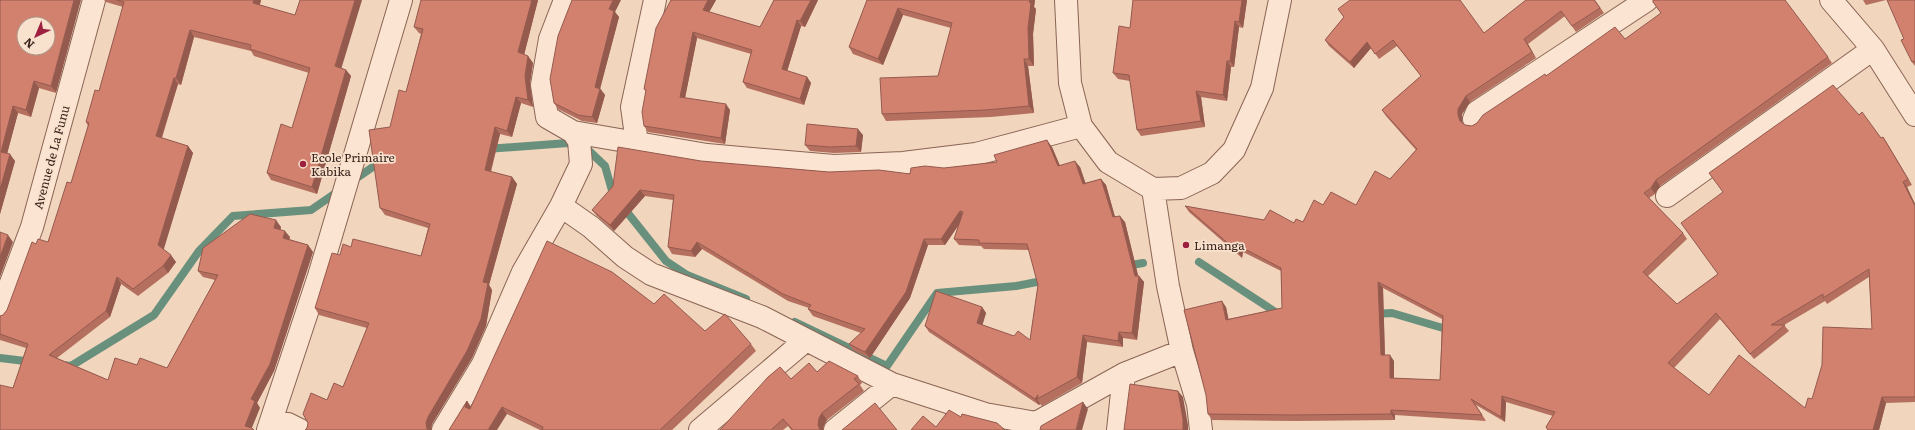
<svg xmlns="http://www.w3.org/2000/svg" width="1915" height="430" viewBox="0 0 1915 430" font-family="Literata,serif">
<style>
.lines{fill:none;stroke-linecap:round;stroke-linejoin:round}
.stream{stroke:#68907d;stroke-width:8}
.minor-casing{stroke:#8a6455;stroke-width:24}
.minor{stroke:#fbe4d1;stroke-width:22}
.wall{fill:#b56f5f;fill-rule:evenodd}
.shaded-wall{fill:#945a4e}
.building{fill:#d3816f;stroke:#945a4e;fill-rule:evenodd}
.poi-dot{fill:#9e203f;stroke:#f8e1cd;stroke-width:1.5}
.labels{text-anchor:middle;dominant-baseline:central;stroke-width:3.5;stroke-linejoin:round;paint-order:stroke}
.street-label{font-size:12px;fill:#38221b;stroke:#f8e1cd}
.poi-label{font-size:12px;fill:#38221b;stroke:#f8e1cd;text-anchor:start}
</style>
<rect width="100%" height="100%" fill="#f1d5bd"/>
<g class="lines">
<path class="stream" d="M486,149L568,143L586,148L605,166L613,194L616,198
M351,182L383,160
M623,207L666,261L687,275L746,299
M1199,262L1280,315
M1126,266L1143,263
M1373,314L1392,313L1453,331
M795,322L887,366L937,293L1016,286L1047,280
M0,358L33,362
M63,365L71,366L154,315L199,251L233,216L311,210L340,190"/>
<defs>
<path id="minor" d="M1066,0L1070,83L1081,126L1108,162L1153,189L1181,188L1212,173L1234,150L1262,88L1280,0
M1831,0L1873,49L1915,115
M1474,119L1477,112L1647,0
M573,132L707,155L834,166L903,163L976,154L1081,126
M637,143L632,107L655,0
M1153,189L1168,286L1182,351L1198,404L1201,430
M1667,196L1873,49
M561,206L591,227L625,257L651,274L762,317L892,384L985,414L1036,423L1124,374
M0,312L32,227L94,0
M270,424H288L300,430
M268,430L319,276L401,0
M443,430L483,364L523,272L561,206L581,164L579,141L573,132L547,117L542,85L550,39L565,0
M700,430L806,340
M835,430L892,384
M1118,430L1124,374L1182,351"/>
</defs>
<use href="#minor" class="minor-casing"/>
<use href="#minor" class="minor"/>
</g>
<path class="wall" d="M0,0L56,93L39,88L31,117L18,113L7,153L15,161L0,214Z
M104,0H261L260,5L341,68L346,70L351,76L317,194L271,180L267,173L292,128L309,73L254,56L251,51L194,37L181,85L178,84L162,138L188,146L193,153L163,249L176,262L168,273L138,296L121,284L110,317L57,358L108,380L137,365L167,368L215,280L203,277L198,271L281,227L280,230L290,237L289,239L308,245L313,252L274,371L257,403L260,408L13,388L26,348L0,340V316L3,315L7,310L36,244L48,242L71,183L88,126L86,122L99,91L123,7L106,2Z
M538,0L524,55L528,56L533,63L530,83L533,107L521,103L512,137L500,134L491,172L512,177L517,184L489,285L492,290L486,326L472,358L432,424L431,430H305L327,400L343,387L367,328L319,315L315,308L340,255L351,247L421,256L428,228L385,215L380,208L390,127L406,92L421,34L419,33L414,27Z
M671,0H716L709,12L760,27L774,0H818L805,27L801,26L787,71L807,77L811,83L804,105L747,88L743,82L751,54L697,38L685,98L730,110L725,144L648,132L644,126L646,91L644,89Z
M866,0H1035L1034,7L1036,9L1033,34L1034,66H1028L1034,113L991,117L886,121L882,114L938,76L951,28L903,15L883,65L853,54L849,47L867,0Z
M1133,0H1247L1243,28L1239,27L1234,67H1231L1227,101L1201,97L1205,127L1141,136L1137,130L1130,81L1118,79L1113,73L1130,28Z
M1526,0H1595L1604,13L1576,32L1565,16L1528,44L1536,58L1470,102L1462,114V123L1465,125L1472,126L1477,123L1546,76L1625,39L1828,57L1832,63L1660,186L1655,194L1649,198L1683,233L1687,239L1648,276L1677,304L1718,274L1859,115L1881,138L1883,137L1912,185L1907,187L1915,204V402L1886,403L1879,430H1548L1546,427L1553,416L1506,402L1505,422L1476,405L1486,421L1395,415V420L1296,421L1212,420L1208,414L1226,307L1228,319L1282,308L1281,271L1243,252L1242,258L1189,212L1185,206L1264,220L1294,223L1303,222L1323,205H1356L1390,179L1416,150L1386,116L1382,110L1421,76L1397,46L1379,59L1371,48L1354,68L1329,46L1325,40L1344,17L1338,9L1484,33ZM1869,277L1872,329L1812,399L1805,408L1709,395L1674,368L1720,319L1754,359L1789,331L1784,325L1825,301L1827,304ZM1383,288L1442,319L1440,380L1394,378V361L1385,355Z
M1863,0H1886L1866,5Z
M1915,0V66L1912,62L1904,39Z
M615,12L619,17L600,88L605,95L597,123L582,121L558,109L554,103Z
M863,135L861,152L834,153L810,151L805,145Z
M1052,147L1060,166L1080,167L1085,183L1101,179L1106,185L1115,217L1125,222L1138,276H1139L1144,282L1137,340L1123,338V347L1087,342L1082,383L1042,406L1040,404L1039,405L929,332L925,326L982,307L986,313L982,325L1014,336L1030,340L1038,285L1029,250L984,249L981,246L959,245L954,239L960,223L945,245H928L910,298L870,358L853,350L849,344L861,333L813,316L808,309L809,308L788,301L702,249L695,257L672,254L668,247L673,200L645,196L614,231L597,216L592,210L701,161L829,172L910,174L944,168L997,162Z
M654,304L705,331L751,344L756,351L672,430H540L507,414L449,430L467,401L471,407Z
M817,372L858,376L862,383L860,385L864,391L827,420L824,425L823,430H791L788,426L783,430H720Z"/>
<path class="shaded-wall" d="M74,0H81L56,93L51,86Z
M254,0H261L258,10L253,3Z
M355,0H362L340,73L335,66Z
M532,0H538L523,59L518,52Z
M613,0H621L615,12L619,17L599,93L595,87L609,9Z
M708,0H716L707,16L703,10Z
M811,0H818L805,27L800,21Z
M1030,0H1035L1034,7L1036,9L1033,34L1034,66L1029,59L1028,28Z
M1242,0H1247L1243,28L1239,22Z
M898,8L903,15L883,65L878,59Z
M797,20L801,26L786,75L782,69Z
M1235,21L1239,27L1234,67L1230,61Z
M190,30L194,37L181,85L176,78Z
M693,32L697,38L684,103L680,97Z
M1524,39L1528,44L1536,58L1532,52Z
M1367,42L1371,48L1354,68L1350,62Z
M528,56L533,63L530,83L533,107L528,100L525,76Z
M1024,59L1028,66L1034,113L1029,106Z
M1227,61L1231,67L1227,101L1223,95Z
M346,70L351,76L317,194L312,187Z
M807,77L811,83L804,105L800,99Z
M174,78L178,84L160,142L156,136Z
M34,81L39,88L31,117L26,110Z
M600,89L605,95L597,123L592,117Z
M1196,91L1201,97L1205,127L1201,121Z
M1466,96L1470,102L1462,114V121L1464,127L1460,121L1458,115V109Z
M516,97L521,103L512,137L507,131Z
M726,104L730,110L725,144L721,138Z
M13,106L18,113L6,158L1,152Z
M495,127L500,134L489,177L485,170Z
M858,129L863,135L861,152L856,146Z
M1883,137L1887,143L1912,185L1908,179Z
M1047,140L1052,147L1063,173L1058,166Z
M188,146L193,153L163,252L158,245Z
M10,154L15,161L0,214V190Z
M1075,161L1080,167L1088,190L1083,184Z
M512,177L517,184L489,285L492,290L486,326L472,358L432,424L431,430H428L426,423L428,417L483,282Z
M1101,179L1106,185L1117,224L1113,217Z
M1656,180L1660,186L1655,194L1651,188Z
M1903,182L1907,187L1915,204V206Z
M640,190L645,196L614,231L610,225Z
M960,211L964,217L945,245L941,239Z
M1120,216L1125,222L1139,279V276L1144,282L1137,340L1132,333L1135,276Z
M276,220L281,227L279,235L274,228Z
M285,231L290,237L288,244L283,238Z
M8,235L13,242L0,277V257Z
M924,239L928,245L910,298L870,358L865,352Z
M697,242L702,249L695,257L691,251Z
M308,245L313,252L274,371L257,403L260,408L251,430L245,426L251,399Z
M1239,246L1243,252L1242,258L1238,252Z
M171,255L176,262L168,273L163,266Z
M117,277L121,284L110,317L106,311Z
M1378,282L1383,288L1385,361L1381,355Z
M1222,301L1226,307L1230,326L1226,320Z
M982,307L986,313L981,330L977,323Z
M1119,332L1123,338V347L1118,341Z
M1083,335L1087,342L1082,383L1077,377Z
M1390,355L1394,361V384L1390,378Z
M1178,391L1183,397L1188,425V430H1183Z
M1038,395L1037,399L1040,404L1039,405L1035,399Z
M1502,396L1506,402L1505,422L1501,417Z
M1882,397L1886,403L1879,430H1873Z
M467,401L471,407L470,414L465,407Z
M1083,402L1088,409L1082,430H1076Z
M502,407L507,414L497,430H488Z
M1391,410L1395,415V420L1391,414Z
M822,413L827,420L824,425L823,430H820L818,425L819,418Z"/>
<path class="building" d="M0,0H74L51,86L34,81L26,110L13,106L1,152L10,154L0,190ZM24,24H48V48H24Z
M117,0H254L253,3L295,15L300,0H355L335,66L346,70L312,187L267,173L281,124L292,128L310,68L250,49L251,45L190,30L176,78H174L156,136L188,146L158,245L171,255L163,266L133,289L117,277L106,311L49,355L108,380L115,358L137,365L140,358L167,368L218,275L198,271L203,248L250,214L276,220L274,228L285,231L283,238L308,245L270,364L251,399L255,401L245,426L252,428L254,430H0V385L13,388L28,344L0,334V316L3,315L7,310L32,242L36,244L38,239L48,242L67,182L71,183L89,123L86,122L95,90L99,91L124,2Z
M421,0H532L518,52L528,56L525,76L528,100L516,97L507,131L495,127L485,170L512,177L483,282L488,283L481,319L467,351L428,417L426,423L427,429L428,430H305L307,428L308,423L303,414L311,393L327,400L334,383L343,387L369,323L315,308L332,253L340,255L343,244L351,247L353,239L421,256L430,224L380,208L369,130L390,127L399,90L406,92L423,29L414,27Z
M572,0H613L609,9L614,11L595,87L600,89L592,117L578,115L554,103L550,79L558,36Z
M671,0H708L703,10L760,27L774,0H811L800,21L797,20L782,69L807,77L800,99L743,82L752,50L693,32L680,97L726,104L721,138L644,126L642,112L646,90L644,89L656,28Z
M867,0H1030L1029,2L1031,3L1028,28L1029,59H1024L1029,106L986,110L882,114L880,78L938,76L952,23L898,8L878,59L849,47Z
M1133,0H1242L1239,22L1235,21L1230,61H1227L1223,95L1196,91L1201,121L1137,130L1129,75L1113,73L1119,26L1130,28Z
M1350,0H1460L1484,33L1526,0H1594L1600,8L1572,26L1561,11L1524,39L1532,52L1466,96L1458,109V115L1460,121L1465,125L1472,126L1477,123L1483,115L1545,74L1546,76L1615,27L1625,39L1661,13L1653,2V0H1785L1828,57L1656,180L1651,188L1644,193L1683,233L1643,272L1677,304L1718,274L1681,223L1723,192L1709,173L1833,85L1859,115L1862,112L1881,138L1883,137L1908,179L1903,182L1915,206V397H1882L1873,430H1548L1546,427L1555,412L1502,396L1501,417L1471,399L1482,415L1391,410V414L1292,415L1208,414L1206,395L1184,310L1222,301L1226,320L1282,308L1281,268L1239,246L1238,252L1185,206L1264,220L1270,210L1294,223L1296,219L1303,222L1314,200L1323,205L1331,192L1356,205L1375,171L1390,179L1417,149L1382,110L1421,76L1393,40L1375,54L1367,42L1350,62L1325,40L1344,17L1338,9ZM1869,269L1872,329L1823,327L1822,365L1812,399L1808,398L1805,408L1739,355L1709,395L1668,363L1716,313L1750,354L1785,325H1771L1823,294V298ZM1378,282L1443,316L1440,380L1390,378V355H1381Z
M1887,0H1915V61L1912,62L1901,40L1904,39Z
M807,124L858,129L856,146L830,147L805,145Z
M1047,140L1058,166L1075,161L1083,184L1101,179L1113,217L1120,216L1135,276H1139L1132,333L1119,332L1118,341L1083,335L1077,377L1037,399L1038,395L1035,399L925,326L936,291L982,307L977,323L1014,336L1018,331L1030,340L1038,285L1027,244L979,243V240L954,239L963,212L960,211L941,239H924L906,292L865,352L849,344L865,329L808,309L811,305L783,294L697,242L691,251L668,247L674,195L640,190L610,225L592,210L613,186L618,147L701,161L829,172L879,170L910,174L911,168L925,166L944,168L997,162L994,155Z
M0,232L8,235L0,257Z
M547,241L612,272L654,304L664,294L705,331L725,314L751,344L660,430H542L543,427L502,407L488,430H449L467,401L465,407L470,409Z
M829,361L858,376L854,379L859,384L822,413L819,418L818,425L820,430H793L783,419L771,430H720L768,377L780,367L791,379L809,363L817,372Z
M1130,384L1178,391L1183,419V430H1124Z
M1083,402L1076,430H1040L1041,426Z
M875,403L897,430H842Z
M949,410L961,417L962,414L997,423L1005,430H911L923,416L936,427Z"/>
<g class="poi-dot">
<circle cx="303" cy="164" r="4"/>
<circle cx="1186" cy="245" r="4"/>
</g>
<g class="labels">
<g class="street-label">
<text transform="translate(51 157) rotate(-75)">Avenue de La Funu</text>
</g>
<g class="poi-label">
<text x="311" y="157">Ecole Primaire<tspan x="311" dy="14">Kabika</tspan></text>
<text x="1194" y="245">Limanga</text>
</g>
</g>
<g transform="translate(36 36) rotate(224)"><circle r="19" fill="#f8e1cd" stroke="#ab9586"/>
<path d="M0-3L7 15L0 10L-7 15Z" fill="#9e203f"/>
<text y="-6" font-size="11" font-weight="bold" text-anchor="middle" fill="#38221b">N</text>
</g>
</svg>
